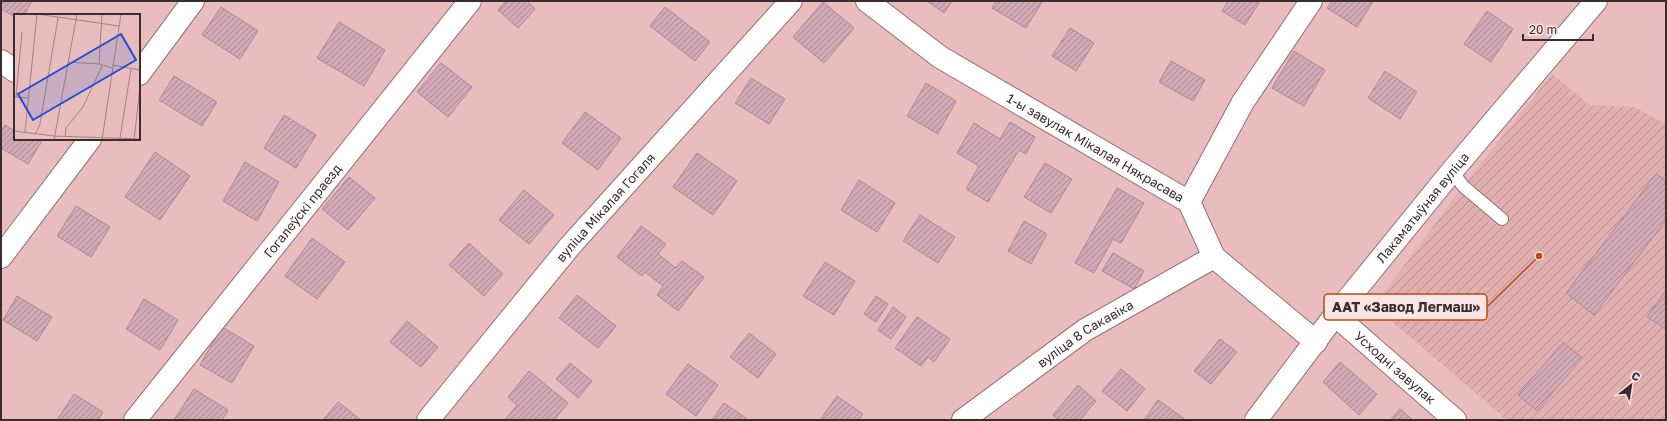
<svg xmlns="http://www.w3.org/2000/svg" width="1667" height="421" viewBox="0 0 1667 421" font-family="'Golos Text',sans-serif">
<style>
.industrial{fill:url(#industrial-furrows)}
.building{fill:url(#building-hatch);stroke:#ae8794}
.lines{fill:none;stroke-linecap:round;stroke-linejoin:round}
.service-casing{stroke:#966f70;stroke-width:14}
.minor-casing{stroke:#966f70;stroke-width:24}
.tertiary-casing{stroke:#966f70;stroke-width:24}
.service{stroke:#fff;stroke-width:12}
.minor{stroke:#fff;stroke-width:22}
.tertiary{stroke:#fff;stroke-width:22}
.labels{text-anchor:middle;dominant-baseline:central;stroke-width:3;stroke-linejoin:round;paint-order:stroke}
.street-label{font-size:13px;fill:#3d2c2c;stroke:#fbe4e4}
.inset-road{fill:none;stroke:#a48383;stroke-width:1}
.view{fill:#1d4ed8;fill-opacity:0.15;stroke:#1d4ed8;stroke-width:2}
.inset-edge{fill:none;stroke:#3d2c2c;stroke-width:2}
.leader{fill:none;stroke:#b54c16;stroke-width:1.5}
.callout-dot{fill:#b54c16;stroke:#fbe4e4;stroke-width:1.5}
.callout{fill:#fbe4e4;stroke:#b54c16;stroke-width:1.5}
.callout-label{font-size:14px;text-anchor:middle;font-weight:bold;fill:#3d2c2c}
</style>
<defs>
<pattern id="industrial-furrows" width="10" height="10" patternUnits="userSpaceOnUse"><rect width="10" height="10" fill="#e1afaf"/><path d="M-1 1l2-2M0 10L10 0M9 11l2-2" fill="none" stroke="#b88f8f"/></pattern>
<pattern id="building-hatch" width="6" height="6" patternUnits="userSpaceOnUse"><rect width="6" height="6" fill="#d1a9b6"/><path d="M-1 1l2-2M0 6l6-6M5 7l2-2" fill="none" stroke="#ab8a94"/></pattern>
</defs>
<rect width="100%" height="100%" fill="#e9bdbd"/>
<path class="industrial" d="M1552,74L1590,105L1634,107L1666,124V420H1507L1374,306L1463,186Z"/>
<path class="building" d="M1,1H32L24,15H15V17L1,9Z
M506,1H527L535,9L518,28L498,10Z
M927,1H952L944,13Z
M996,1H1040L1042,2L1026,28L992,8Z
M1228,1H1260L1245,25L1222,11Z
M1332,1H1373L1357,27L1327,8Z
M823,2L854,28L824,63L793,37Z
M221,7L258,31L240,59L202,35Z
M665,7L710,42L695,61L650,26Z
M1487,11L1513,29L1491,62L1464,44Z
M339,22L385,50L364,86L317,58Z
M1070,28L1094,43L1076,71L1052,56Z
M1294,51L1325,70L1304,106L1272,88Z
M1171,61L1205,80L1193,101L1159,82Z
M441,63L472,87L448,117L417,92Z
M1385,71L1417,92L1400,119L1368,98Z
M174,76L217,102L202,126L159,100Z
M751,78L785,99L769,124L735,103Z
M926,83L956,101L938,134L907,116Z
M585,112L621,138L598,170L562,143Z
M284,115L316,135L296,168L264,148Z
M1010,122L1035,137L1026,154L1019,150L988,202L966,189L979,166L957,153L974,123L1000,139Z
M5,125L15,131V139H43L28,164L1,148V131Z
M155,152L190,176L160,220L125,197Z
M697,153L737,181L713,215L673,187Z
M245,162L279,182L257,221L223,201Z
M1045,163L1072,179L1051,213L1024,197Z
M1656,174L1666,181V220L1594,315L1566,293Z
M349,177L375,198L348,230L322,209Z
M859,180L895,203L877,232L841,210Z
M1117,188L1144,203L1121,243L1113,239L1094,273L1075,263Z
M524,190L554,215L529,244L499,220Z
M76,206L110,227L91,257L57,236Z
M920,215L955,237L938,263L903,241Z
M1024,221L1047,234L1031,264L1008,251Z
M641,226L666,244L658,254L676,268L682,261L704,277L678,311L657,295L663,286L645,272L642,276L617,257Z
M312,238L345,262L317,299L285,276Z
M469,243L503,274L484,296L449,265Z
M1113,253L1144,271L1134,289L1102,271Z
M825,262L855,281L834,315L803,296Z
M1666,290V329L1647,317Z
M577,295L616,326L598,348L559,318Z
M17,296L52,317L37,341L3,320Z
M876,296L888,304L876,322L864,314Z
M144,299L178,320L160,350L126,329Z
M893,307L906,317L891,339L878,330Z
M917,317L950,339L934,362L928,357L921,366L895,348Z
M407,321L438,347L421,367L390,342Z
M222,327L254,346L232,383L200,365Z
M749,333L776,354L758,378L730,357Z
M1220,339L1237,352L1211,384L1194,371Z
M1563,342L1582,358L1537,411L1518,395Z
M1340,362L1377,394L1359,415L1323,382Z
M570,363L592,381L578,398L556,379Z
M688,364L718,385L696,416L666,394Z
M1121,369L1145,389L1127,411L1102,391Z
M529,371L568,403L554,420H505L517,405L508,397Z
M1078,385L1096,401L1080,420H1058L1053,415Z
M194,389L228,410L222,420H174Z
M74,394L103,412L98,420H57Z
M837,396L863,414L859,420H820Z
M1158,400L1186,420H1144Z
M338,402L361,420H323Z
M724,403L746,418L745,420H712Z
M1400,409L1413,420H1390Z"/>
<g class="lines">
<defs>
<path id="service" d="M1452,171L1463,186L1502,219"/>
<g id="minor">
<path id="s1" d="M867,1L940,57L1189,202"/>
<path d="M1,61L15,71"/>
<path d="M139,74L193,1"/>
<path d="M1189,202L1243,102L1311,1"/>
<path d="M1189,202L1214,257L1316,342"/>
<path d="M1,257L90,139"/>
<path id="s2" d="M1335,315L1455,420"/>
<path id="s3" d="M135,420L470,1"/>
<path id="s4" d="M963,420L1085,330L1214,257"/>
<path id="s5" d="M1256,420L1335,315L1452,171L1596,1"/>
</g>
<g id="tertiary">
<path id="s6" d="M428,420L570,246L791,1"/>
</g>
</defs>
<use href="#service" class="service-casing"/>
<use href="#minor" class="minor-casing"/>
<use href="#tertiary" class="tertiary-casing"/>
<use href="#service" class="service"/>
<use href="#minor" class="minor"/>
<use href="#tertiary" class="tertiary"/>
</g>
<g class="labels">
<g class="street-label">
<text stroke="none"><textPath href="#s1" startOffset="272">1-ы завулак Мікалая Някрасава</textPath></text>
<text stroke="none"><textPath href="#s6" startOffset="277">вуліца Мікалая Гогаля</textPath></text>
<text stroke="none"><textPath href="#s5" startOffset="270">Лакаматыўная вуліца</textPath></text>
<text stroke="none"><textPath href="#s3" startOffset="268">Гогалеўскі праезд</textPath></text>
<text stroke="none"><textPath href="#s4" startOffset="150">вуліца 8 Сакавіка</textPath></text>
<text stroke="none"><textPath href="#s2" startOffset="80">Усходні завулак</textPath></text>
</g>
</g>
<g transform="translate(14 14)">
<rect width="126" height="126" fill="#e9bdbd"/>
<path class="inset-road" d="M23,0L105,12M54,48L85,50L98,54M85,50L88,0M98,51L126,56M0,83L14,84M2,83L8,18M0,117L40,122L126,125M11,118L23,0M22,119L26,110L44,4M51,123L52,114L69,93L88,52M106,124L117,55M40,126L63,0M88,126L107,0M120,126L126,73"/>
<path class="view" d="M107,20L122,46L19,106L4,80Z"/>
<rect width="126" height="126" class="inset-edge"/>
</g>
<path class="leader" d="M1539 256L1487 307"/>
<circle class="callout-dot" cx="1539" cy="256" r="4"/>
<rect class="callout" x="1324" y="294" width="163" height="26" rx="4"/>
<g class="callout-label">
<text x="1406" y="312">ААТ «Завод Легмаш»</text>
</g>
<rect width="1667" height="421" fill="none" stroke="#3d2c2c" stroke-width="4"/>
<g transform="translate(1631 385) rotate(30)" stroke="#fbe4e4" stroke-width="3" paint-order="stroke">
<path d="M0-3L7 15L0 10L-7 15Z" fill="#3d2c2c"/>
<text y="-6" font-size="11" font-weight="bold" text-anchor="middle" fill="#3d2c2c">С</text>
</g>
<path d="M1523 34v6h70v-6" fill="none" stroke="#3d2c2c" stroke-width="2"/>
<text x="1529" y="34" font-size="12" fill="#3d2c2c" stroke="#fbe4e4" stroke-width="3" paint-order="stroke">20 m</text>
</svg>
